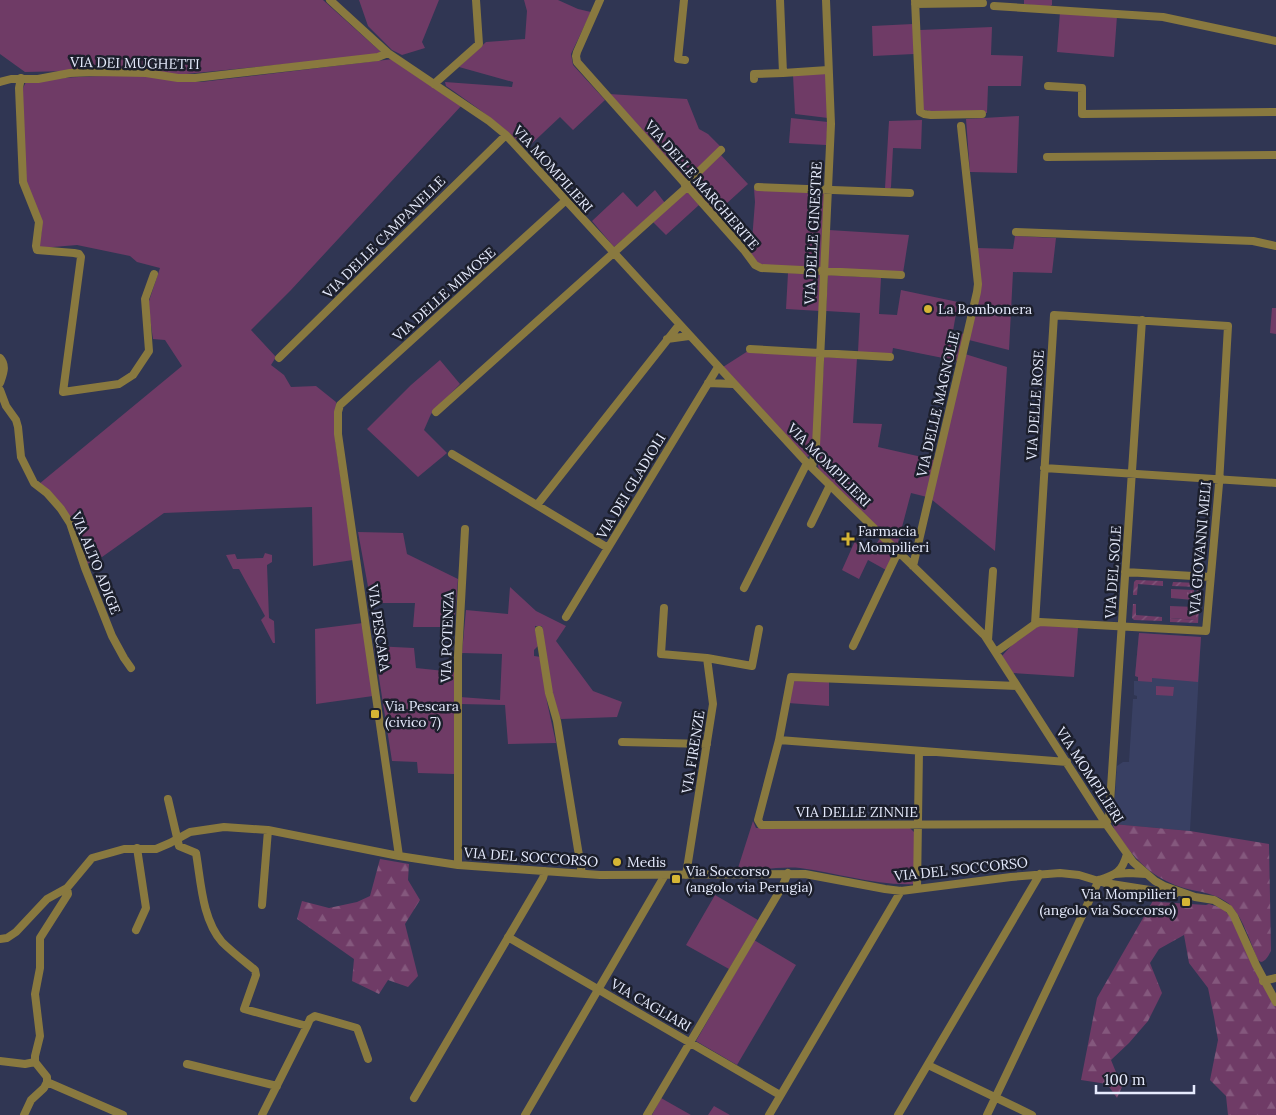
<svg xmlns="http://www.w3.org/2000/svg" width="1276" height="1115" viewBox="0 0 1276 1115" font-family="Lora,serif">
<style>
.built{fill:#394063}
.grass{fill:#6f3b66}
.forest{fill:url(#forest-firs)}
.park{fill:url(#park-tufts)}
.garden{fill:url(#garden-furrows)}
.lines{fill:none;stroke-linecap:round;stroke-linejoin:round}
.minor{stroke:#89793f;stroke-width:8}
.poi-dot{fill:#d5b534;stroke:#1c1f2c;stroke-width:2}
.labels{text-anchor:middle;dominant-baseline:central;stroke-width:5;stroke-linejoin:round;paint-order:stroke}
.street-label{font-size:14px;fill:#e6ebfd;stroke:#1c1f2c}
.poi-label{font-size:14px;fill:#e6ebfd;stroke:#1c1f2c;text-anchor:start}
</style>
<defs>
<pattern id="forest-firs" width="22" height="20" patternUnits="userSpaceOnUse" patternTransform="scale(1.25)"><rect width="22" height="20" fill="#6f3b66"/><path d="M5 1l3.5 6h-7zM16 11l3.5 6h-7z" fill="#84587d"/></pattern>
<pattern id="park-tufts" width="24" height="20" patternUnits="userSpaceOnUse" patternTransform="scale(1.25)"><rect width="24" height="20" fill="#6f3b66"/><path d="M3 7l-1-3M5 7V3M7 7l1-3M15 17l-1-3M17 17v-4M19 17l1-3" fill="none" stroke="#84587d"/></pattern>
<pattern id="garden-furrows" width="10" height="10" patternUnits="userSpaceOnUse" patternTransform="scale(1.25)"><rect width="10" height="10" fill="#6f3b66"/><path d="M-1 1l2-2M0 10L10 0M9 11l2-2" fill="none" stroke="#84587d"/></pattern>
</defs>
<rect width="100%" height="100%" fill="#303653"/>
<path class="built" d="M1139,633L1201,637L1190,831L1113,824L1117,766L1123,762H1129L1133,699H1137V696L1134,695V681H1138V677L1135,676Z"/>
<path class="grass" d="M0,0H323L381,52L377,55L176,75L69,71L25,72L0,54Z
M359,0H439L422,42L425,48L402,55L392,50L368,26Z
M524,0H558L578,9L591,12L571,54L573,65L605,100L573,130L560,117L526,149C501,124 475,106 446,86L445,82L512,87L513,82L459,67L486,42L525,39L527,11Z
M1024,0H1052V5L1049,7L1024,4Z
M1060,12L1117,16L1114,57L1057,52Z
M913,24L914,54L873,56L872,26Z
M992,27L991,55L1023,56L1021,86H988L987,113H936L929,112L928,110H923L920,30Z
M393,59L462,105L291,290L251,330L276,357L271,365L284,375L291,387L316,386L336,402L335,439L353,560L313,566L312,507L164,513L95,562L85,564L70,516L39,484L182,366L165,340L153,339L148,304L160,268L137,262L130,256L77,245L41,248L39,245L42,230L41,222L26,182L22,90L26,82C64,77 101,75 139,76C159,76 180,81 201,82Z
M826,73L828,118L795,114L793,75Z
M609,94L687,99L699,129L708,134L721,147L687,180Z
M1019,116L1017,173L970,172L966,119Z
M791,118L828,122L826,145L789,143Z
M922,120L921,149L893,148L891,187L890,189L885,188L889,121Z
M720,154L748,184L715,214L688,185Z
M754,189L825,192L821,269L761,266L755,261L751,253L755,202Z
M655,190L665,203L614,247L592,221L623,192L637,207Z
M686,191L699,205L666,235L652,221Z
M829,230L909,235L903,273L827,269Z
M1015,236L1056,238L1052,273L1013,272L1009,350L969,340L981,290L977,248L1013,249Z
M788,273L821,274L820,311L786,309Z
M828,275L881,278L879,314L897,315L901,290L958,302L953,331L964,334L958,361L893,348L892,354L858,352L860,313L826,311Z
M1272,308H1276V334L1270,333Z
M748,351L818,356L813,448L808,457L805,456L723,367Z
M965,354L1007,367L995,551L931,499Z
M824,357L857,358L853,423L882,424L878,447L935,460L927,497L911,493L897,546L819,470L818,466Z
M440,360L460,384L431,414L424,430L447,453L418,477L367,429L411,385Z
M358,532L403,533L407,554L458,579L454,627H413L415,603H371Z
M880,538L894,552L886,570L868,560L859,579L842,570L855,541L873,550Z
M265,553L272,555V562L267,565L269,618L274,621L275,643H273L261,620L265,616L239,569H233L226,555L235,554L237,559L263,558Z
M510,587L536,611L566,626L556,641L593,691L622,702L617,717L561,719C548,705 546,646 542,626H535L538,646L534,650V656L541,657L547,702L556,743L508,744L505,705L460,704V697L500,700L502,654L462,653L466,610L508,614Z
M1170,606L1196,607V620L1170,618Z
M363,623L373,696L316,704L315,629Z
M1043,625L1078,628L1074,677L1013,673L1002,656C1012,644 1027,629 1043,625Z
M1139,633L1201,637L1198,682L1152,678V682L1138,681V677L1135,676Z
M374,646L414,648L416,668L454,672V774L418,773L417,762L392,761Z
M795,681L829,682V706L788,703L792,682Z
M1156,686L1174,687L1173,696L1156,695Z
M753,821L756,828H910L915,833V884C876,886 838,873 800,868C779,866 758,872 738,868Z
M715,895L758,920L729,969L686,945Z
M754,940L796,965L737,1065L696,1041Z
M661,1098L691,1115H652Z
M714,1106L730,1115H708Z"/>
<path class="forest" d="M1113,824L1190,831L1269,844L1271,951C1268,956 1266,961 1261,962L1258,960C1250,942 1243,916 1228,903C1215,893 1199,892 1184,888C1159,881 1139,865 1124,843C1120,838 1113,830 1113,824Z
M380,859L409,864L408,880L420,900L405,924L418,976L408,987L388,980L379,994L352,981L354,959L297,919L302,901L329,908L357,902L370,896Z
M1154,899L1159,902L1206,905L1209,904L1222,908L1231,917L1252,962L1276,1007V1115H1228L1226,1096L1210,1080L1218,1040L1214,1017L1208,988L1189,963L1184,935L1159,949L1150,963L1162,993L1148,1021L1129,1043L1111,1060L1122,1087L1117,1098L1107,1084L1081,1080L1097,998Z"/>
<path class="park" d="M1171,589L1194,590L1193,600L1171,598Z"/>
<path class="garden" d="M1136,580L1163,581V586L1138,584L1137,595H1133L1134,582Z
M1173,582L1199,583L1201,585L1200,599H1196L1197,587L1172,586Z
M1133,604H1136V615L1162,617V621L1134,620L1132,618Z
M1196,607L1199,608L1198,623L1170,622V618L1196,620Z"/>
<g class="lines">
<path class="minor" d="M330,0L388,53L489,121L506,135L807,463L985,636L1106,824L1133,862L1155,881L1164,886L1195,897L1214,900L1229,909L1234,916L1256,965L1276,1002
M600,0L577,52L576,56L577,62L744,250L755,265L761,268L901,275
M684,0L678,59L685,60
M780,0L783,73L828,70
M915,0L920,112L924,114L931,115L982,114
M915,4L983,3
M994,6L1163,17L1276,41
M21,78L19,88L23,182L39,222L36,246L37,250L74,253L79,254L81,257L63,392L119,384L133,375L149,351L145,299L154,274
M754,79V74L783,73
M0,82L11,79H38L70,73L96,72L146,73L178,78H195L378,57L388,53
M434,84L479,44L476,0
M1048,86L1082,88V114L1276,112
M1047,157L1276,155
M685,185L721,150
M758,187L910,193
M1016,232L1253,241L1276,246
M667,339L689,336
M750,349L890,357
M0,358C7,366 3,374 0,383
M279,358L506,135
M708,383L733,384
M0,390L6,406L16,420L18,427L21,457L34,483L47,493L61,509L70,523L85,568L112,636L124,658L131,668
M436,412L687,187
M452,454L608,548
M812,467L816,446L831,124L826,0
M1044,468L1276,483
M537,505L679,325
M811,524L830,485
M913,566L977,292L978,284L961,126
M1125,572L1210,577
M744,588L807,463
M664,608L661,654L707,658
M566,617L718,367
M539,630L549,693L557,721L582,874
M988,640L993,571
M853,646L898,552
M996,652L1035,624L1054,315L1228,326L1219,484L1206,631L1040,622L1035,624
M1017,686L791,677L779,740L758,820L761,825L1106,824L1109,818L1142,320
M779,740L1067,762
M622,742L707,744
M168,799L179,846L196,853C201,882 202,919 222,942C232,952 244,961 255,970L256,975L244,1009L307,1026L262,1115
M399,856L338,434V412L340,405L565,201
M458,865V656L465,529
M1115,874L1129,873L1146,874
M686,875L713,704L707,658L752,666L759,629
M1099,880C1116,875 1122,872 1127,854
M917,889L919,751
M262,905L268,830
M136,930L146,908L137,848
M508,937L780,1095
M0,939L7,938L16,932L47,899L67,888L92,858L124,849H156L170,843L190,832L224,827L268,830L399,856L458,865L600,875L805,874L885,889L901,891L1011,877L1060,873L1079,875L1105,883L1175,894
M1263,981L1276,978
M307,1026L310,1019L315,1016L357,1028L368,1059
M0,1061L25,1064L35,1062
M187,1064L277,1086
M928,1065L1032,1115
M47,1082L123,1115
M414,1098L543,878L545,871
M24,1115L31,1100L44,1088L47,1082V1077L35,1062V1056L40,1036L35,994L40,968V938L68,894L67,888
M525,1115L665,875
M647,1115L782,887L788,873
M769,1115L901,891
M898,1115L1040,874
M987,1115L1099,880"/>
</g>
<g class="poi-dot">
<circle cx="928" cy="309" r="5"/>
<path d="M845.5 531.5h5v5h5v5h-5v5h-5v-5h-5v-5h5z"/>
<rect x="370" y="709" width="10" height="10" rx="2.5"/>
<circle cx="617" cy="862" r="5"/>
<rect x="671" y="874" width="10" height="10" rx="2.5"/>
<rect x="1181" y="897" width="10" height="10" rx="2.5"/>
</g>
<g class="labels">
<g class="street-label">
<text transform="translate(135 63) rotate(1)">VIA DEI MUGHETTI</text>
<text transform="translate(553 169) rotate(48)">VIA MOMPILIERI</text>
<text transform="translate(702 185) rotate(49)">VIA DELLE MARGHERITE</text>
<text transform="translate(813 233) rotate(-87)">VIA DELLE GINESTRE</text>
<text transform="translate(384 237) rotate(-45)">VIA DELLE CAMPANELLE</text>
<text transform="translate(444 294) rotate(-42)">VIA DELLE MIMOSE</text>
<text transform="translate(938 404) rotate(-77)">VIA DELLE MAGNOLIE</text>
<text transform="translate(1035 405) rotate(-86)">VIA DELLE ROSE</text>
<text transform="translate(829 465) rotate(45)">VIA MOMPILIERI</text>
<text transform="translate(631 486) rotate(-59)">VIA DEI GLADIOLI</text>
<text transform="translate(1200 548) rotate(-85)">VIA GIOVANNI MELI</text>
<text transform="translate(96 563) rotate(68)">VIA ALTO ADIGE</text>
<text transform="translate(1113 572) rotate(-86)">VIA DEL SOLE</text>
<text transform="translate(379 628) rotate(82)">VIA PESCARA</text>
<text transform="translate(447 637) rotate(-88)">VIA POTENZA</text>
<text transform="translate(693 752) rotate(-81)">VIA FIRENZE</text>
<text transform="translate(1090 775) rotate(57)">VIA MOMPILIERI</text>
<text x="857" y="812">VIA DELLE ZINNIE</text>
<text transform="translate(531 857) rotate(4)">VIA DEL SOCCORSO</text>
<text transform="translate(961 869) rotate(-6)">VIA DEL SOCCORSO</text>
<text transform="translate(651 1005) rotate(30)">VIA CAGLIARI</text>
</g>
<g class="poi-label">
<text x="938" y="309">La Bombonera</text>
<text x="858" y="531">Farmacia<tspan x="858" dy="16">Mompilieri</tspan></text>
<text x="385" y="706">Via Pescara<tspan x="385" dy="16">(civico 7)</tspan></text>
<text x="627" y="862">Medis</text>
<text x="686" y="871">Via Soccorso<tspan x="686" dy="16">(angolo via Perugia)</tspan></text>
<text x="1176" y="894" text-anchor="end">Via Mompilieri<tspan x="1176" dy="16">(angolo via Soccorso)</tspan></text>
</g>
</g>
<path d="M1096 1085v8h98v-8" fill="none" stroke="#e6ebfd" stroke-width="2.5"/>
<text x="1104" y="1085" font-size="15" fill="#e6ebfd" stroke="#1c1f2c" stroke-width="4" paint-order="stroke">100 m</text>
</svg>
